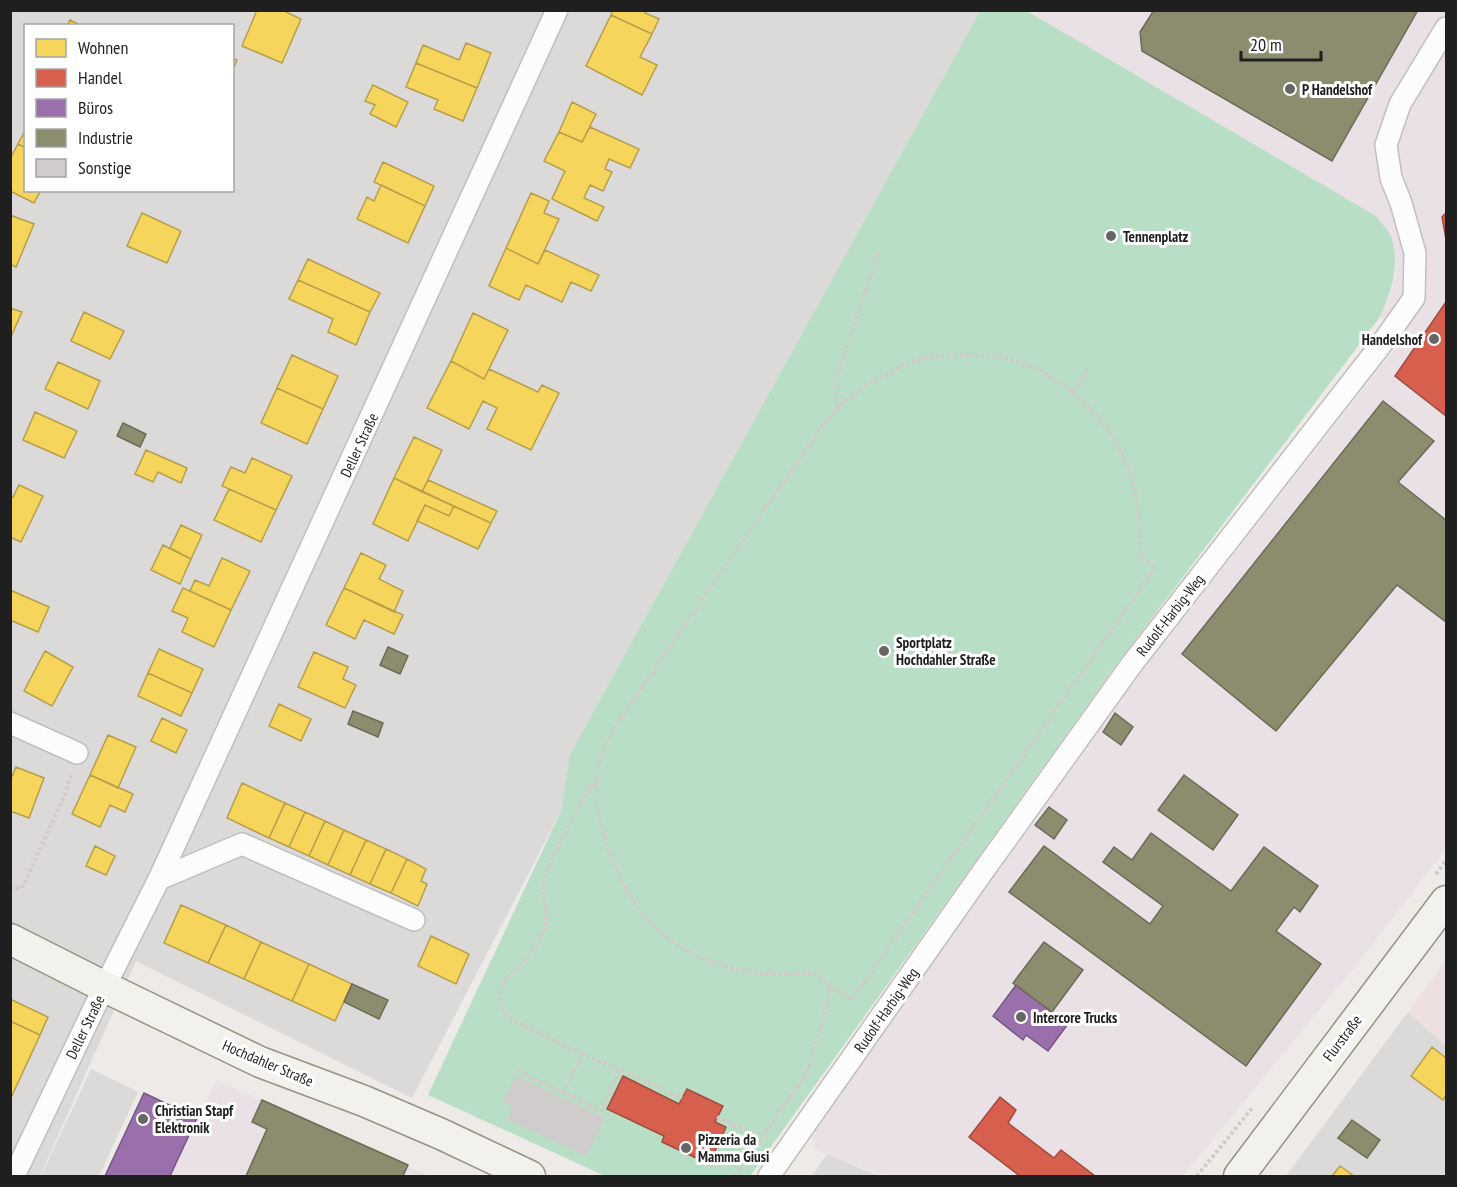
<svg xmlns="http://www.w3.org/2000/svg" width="1457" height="1187" viewBox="0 0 1457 1187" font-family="'PT Sans Narrow',sans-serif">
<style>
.residential{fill:#dcdad9;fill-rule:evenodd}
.commercial{fill:#eee0e1}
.industrial{fill:#eae1e7}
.religious{fill:#dbdad9}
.pitch{fill:#b8dfc5}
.homes{fill:#f6d55c;stroke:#b69e4a;stroke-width:1.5}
.shops{fill:#d6604d;stroke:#9f4c3f;stroke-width:1.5}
.offices{fill:#9970ab;stroke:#745881;stroke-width:1.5}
.industry{fill:#8c8c6e;stroke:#6b6b56;stroke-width:1.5}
.building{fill:#d0cccb;stroke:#d0ccca;stroke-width:1.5}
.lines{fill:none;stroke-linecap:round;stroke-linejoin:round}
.street-casing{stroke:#c0bfbe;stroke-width:24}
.secondary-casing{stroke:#969382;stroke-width:33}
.path{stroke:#d6c8c9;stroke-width:4;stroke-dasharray:3 3;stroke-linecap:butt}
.street{stroke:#fcfcfc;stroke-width:21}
.secondary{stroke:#f3f1eb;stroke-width:30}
.poi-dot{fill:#676665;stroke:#fff;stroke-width:2}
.labels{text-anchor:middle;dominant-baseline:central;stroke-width:6;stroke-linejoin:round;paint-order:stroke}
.poi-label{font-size:15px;font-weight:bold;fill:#1f1f1f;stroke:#fff;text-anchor:start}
.street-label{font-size:15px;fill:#1f1f1f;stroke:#fff}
</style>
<rect width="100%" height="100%" fill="#edeae8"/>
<path class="residential" d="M10,11H980L570,754L561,811L412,1098L136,961L40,1176H10ZM26,26H232V190H26Z
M1408,1012L1446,1046V1176H1286Z"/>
<path class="commercial" d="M1446,960V1046L1408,1012Z"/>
<path class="industrial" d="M1037,11H1446V849L1362,958L1183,1176H885L815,1150L812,1134L1117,703L1405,336L1380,317L1390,295L1396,271L1392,237L1035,15Z
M216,1080L430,1176H171Z"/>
<path class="religious" d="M91,1069L138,1092L99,1176H41Z
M827,1154L879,1176H812Z"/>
<path class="pitch" d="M980,11H1027L1376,216C1381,223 1390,231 1392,239C1400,267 1391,292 1380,317L1117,664L750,1176H605L428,1095L561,811L570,754Z"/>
<path class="homes" d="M257,10H282L301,19L282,63L242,46Z
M613,10H647L645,13L659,19L652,34L611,15Z
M611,15L652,34L640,57L657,65L642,95L586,66Z
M70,20L82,26H67Z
M466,43L491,53L477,88L416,63L423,45L459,60Z
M232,58L237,60L232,72Z
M416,63L477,88L463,121L434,109L438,100L406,87Z
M373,85L408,102L396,127L370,114L375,105L365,101Z
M572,102L596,114L582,142L559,132Z
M590,127L639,149L630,168L609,159L605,169L612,172L603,191L590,185L584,198L604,207L597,221L552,199L565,171L544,161L559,132L582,142Z
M26,129V148L18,144Z
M18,144L26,148V190H41L34,203L10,191V159Z
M383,162L434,186L425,206L374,182Z
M381,185L425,206L408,243L357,219L367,197L374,201Z
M531,193L549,201L544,213L559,219L538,264L506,248Z
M142,213L181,231L167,263L127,246Z
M10,215L34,224L16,267L10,264Z
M506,248L538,264L545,250L599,275L591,291L571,282L562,302L526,285L519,300L489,286Z
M308,259L380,293L370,312L298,280Z
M298,280L370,312L356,345L328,332L333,319L289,299Z
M10,308L22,312L10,339Z
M84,312L124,331L110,359L71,341Z
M473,313L508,330L484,379L451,361Z
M292,355L338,376L323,409L277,388Z
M451,361L484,379L489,369L538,392L542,385L559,393L531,450L487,429L497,408L483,401L469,429L427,408Z
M58,362L100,381L88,409L45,389Z
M277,388L323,409L307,444L261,423Z
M35,412L77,431L64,458L23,440Z
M414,437L442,450L422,492L394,478Z
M146,450L187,468L181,483L158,472L153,482L135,474Z
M252,458L292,476L276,510L222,486L231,467L245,473Z
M394,478L454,506L449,516L425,505L408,541L373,524Z
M428,480L497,511L491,523L422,492Z
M19,485L43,496L21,542L10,537V496L13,497Z
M229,489L276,510L261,542L214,520Z
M425,505L449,516L454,506L491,523L478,549L417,521Z
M181,525L202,535L191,559L170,548Z
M163,545L191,559L180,584L151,570Z
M361,553L386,565L379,579L403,591L394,612L344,588Z
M222,558L250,571L231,610L190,591L195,580L209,586Z
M183,588L231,610L214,647L182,632L188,618L172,611Z
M344,588L403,615L394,634L364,620L355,639L326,625Z
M10,590L49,607L38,632L10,620Z
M159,649L203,669L192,693L148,673Z
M45,651L73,667L52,706L24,691Z
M314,652L348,667L343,679L356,685L345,708L298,687Z
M148,673L192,693L181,716L138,696Z
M279,704L311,719L301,741L269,726Z
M162,718L187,730L176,753L151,741Z
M108,735L136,747L118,788L90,775Z
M16,767L44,778L29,818L10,811V781Z
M90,775L133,794L125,812L110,805L100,827L72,814Z
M242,783L285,803L269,838L227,818Z
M285,803L305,812L289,847L269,838Z
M305,812L325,821L309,856L289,847Z
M325,821L344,830L328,865L309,856Z
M344,830L366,840L350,875L328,865Z
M366,840L386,849L370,884L350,875Z
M95,846L115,856L106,875L86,866Z
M386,849L407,859L391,893L370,884Z
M407,859L426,869L421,881L427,884L418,906L391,893Z
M181,905L226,925L208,963L164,943Z
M226,925L261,942L244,979L208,963Z
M431,936L469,954L456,984L418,966Z
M261,942L309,964L292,1001L244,979Z
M309,964L352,984L335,1021L292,1001Z
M10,999L48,1017L40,1035L10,1021Z
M10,1021L40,1035L10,1100Z
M1432,1047L1446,1058V1095L1443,1100L1411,1076Z
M1340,1166L1354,1176H1332Z"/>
<path class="shops" d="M1446,213V239L1442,217Z
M1446,302V416L1395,376Z
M623,1076L679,1104L687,1089L723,1106L715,1122L726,1127L709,1164L662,1142L664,1136L607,1109Z
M1000,1097L1016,1110L1008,1123L1054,1158L1061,1150L1095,1176H1020L969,1137Z"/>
<path class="offices" d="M1016,985L1068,1024L1048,1051L1026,1035L1023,1040L993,1016Z
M144,1093L197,1118L170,1176H105Z"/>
<path class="industry" d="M1154,10H1418L1332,161L1142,51L1140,32Z
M1383,401L1434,441L1398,482L1446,520V622L1397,585L1276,731L1182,654Z
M123,423L146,434L140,447L117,436Z
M388,647L408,656L400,674L380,665Z
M353,711L383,723L378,737L348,724Z
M1115,713L1133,727L1121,745L1103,732Z
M1184,775L1238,815L1213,850L1158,810Z
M1049,807L1067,820L1054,839L1035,825Z
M1151,833L1231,891L1264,847L1318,886L1300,912L1294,907L1276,931L1321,964L1246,1066L1009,892L1044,846L1150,924L1163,906L1103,862L1114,847L1132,860Z
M1044,942L1083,970L1052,1012L1013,983Z
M352,984L388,1000L379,1019L344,1002Z
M262,1100L408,1165L403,1176H246L267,1129L252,1122Z
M1352,1120L1380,1140L1367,1158L1338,1138Z"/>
<path class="building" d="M516,1077L604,1118L586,1155L508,1119L514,1107L503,1102Z"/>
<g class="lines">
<defs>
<path id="street" d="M10,723L77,753
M159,879L242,844L414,920
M14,1176L96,1004L159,879L557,10
M769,1176L979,877L1132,664L1380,346L1414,298L1415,253L1401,203L1391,178L1386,145L1400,104L1446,28"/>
<path id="secondary" d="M10,939L105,987L260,1062L364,1101L441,1134L530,1176
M1239,1176L1446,901"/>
</defs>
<use href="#street" class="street-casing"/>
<use href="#secondary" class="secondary-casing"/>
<path class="path" d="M969,355C983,356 997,355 1010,359C1029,364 1047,374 1063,385C1121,428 1144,485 1139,556L1156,567L852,999L831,987L813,973C714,982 638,943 607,845C599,819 593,791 599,764C603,750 612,735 618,722L821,428L838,407L869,383L900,367L926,357Z
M1074,393L1087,370
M838,406L836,379L879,251
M1436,874L1446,861
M10,888H22L64,797L71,774
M582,1054L507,1017C489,989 507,979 525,959C531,952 539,941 543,932C550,915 540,898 544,882C554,848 574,817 591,786L598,781
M518,1071L601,1110L619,1070L682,1098
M563,1092L582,1054L619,1070
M717,1117L761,1138
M735,1176L808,1071L831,987
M1197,1176L1253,1107"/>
<use href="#street" class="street"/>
<use href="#secondary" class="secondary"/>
</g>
<g class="poi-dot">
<circle cx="1290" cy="89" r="6"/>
<circle cx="1111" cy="236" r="6"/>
<circle cx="1434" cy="339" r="6"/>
<circle cx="884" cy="651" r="6"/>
<circle cx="1021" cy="1017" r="6"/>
<circle cx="143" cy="1119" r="6"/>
<circle cx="686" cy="1148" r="6"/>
</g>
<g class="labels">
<g class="poi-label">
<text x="1302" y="89">P Handelshof</text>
<text x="1123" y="236">Tennenplatz</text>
<text x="1422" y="339" text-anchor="end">Handelshof</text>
<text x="896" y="642">Sportplatz<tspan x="896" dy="17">Hochdahler Straße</tspan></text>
<text x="1033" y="1017">Intercore Trucks</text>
<text x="155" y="1110">Christian Stapf<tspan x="155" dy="17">Elektronik</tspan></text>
<text x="698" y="1139">Pizzeria da<tspan x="698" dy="17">Mamma Giusi</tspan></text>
</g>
<g class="street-label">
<text transform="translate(359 445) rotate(-65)">Deller Straße</text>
<text transform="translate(1170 615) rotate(-52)">Rudolf-Harbig-Weg</text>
<text transform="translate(886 1010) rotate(-55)">Rudolf-Harbig-Weg</text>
<text transform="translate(85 1027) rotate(-64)">Deller Straße</text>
<text transform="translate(1342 1038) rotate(-53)">Flurstraße</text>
<text transform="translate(268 1063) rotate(23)">Hochdahler Straße</text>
</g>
</g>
<rect width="1457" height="1187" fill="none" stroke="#1f1f1f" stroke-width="24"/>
<rect x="24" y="24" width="210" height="168" fill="#ffffff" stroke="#a5a5a5" stroke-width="1.5"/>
<rect x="36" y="39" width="30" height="18" fill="#f6d55c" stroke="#a5a5a5" stroke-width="1.5"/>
<text x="78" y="54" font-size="18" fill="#1f1f1f">Wohnen</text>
<rect x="36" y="69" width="30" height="18" fill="#d6604d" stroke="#a5a5a5" stroke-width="1.5"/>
<text x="78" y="84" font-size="18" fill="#1f1f1f">Handel</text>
<rect x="36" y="99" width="30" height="18" fill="#9970ab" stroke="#a5a5a5" stroke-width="1.5"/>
<text x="78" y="114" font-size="18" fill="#1f1f1f">Büros</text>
<rect x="36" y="129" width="30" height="18" fill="#8c8c6e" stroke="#a5a5a5" stroke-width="1.5"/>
<text x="78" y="144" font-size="18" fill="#1f1f1f">Industrie</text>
<rect x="36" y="159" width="30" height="18" fill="#d0cccb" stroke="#a5a5a5" stroke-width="1.5"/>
<text x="78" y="174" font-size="18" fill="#1f1f1f">Sonstige</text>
<path d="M1241 51v9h80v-9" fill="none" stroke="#1f1f1f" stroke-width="3"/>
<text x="1250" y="51" font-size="18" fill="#1f1f1f" stroke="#ffffff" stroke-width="4.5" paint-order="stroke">20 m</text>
</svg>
